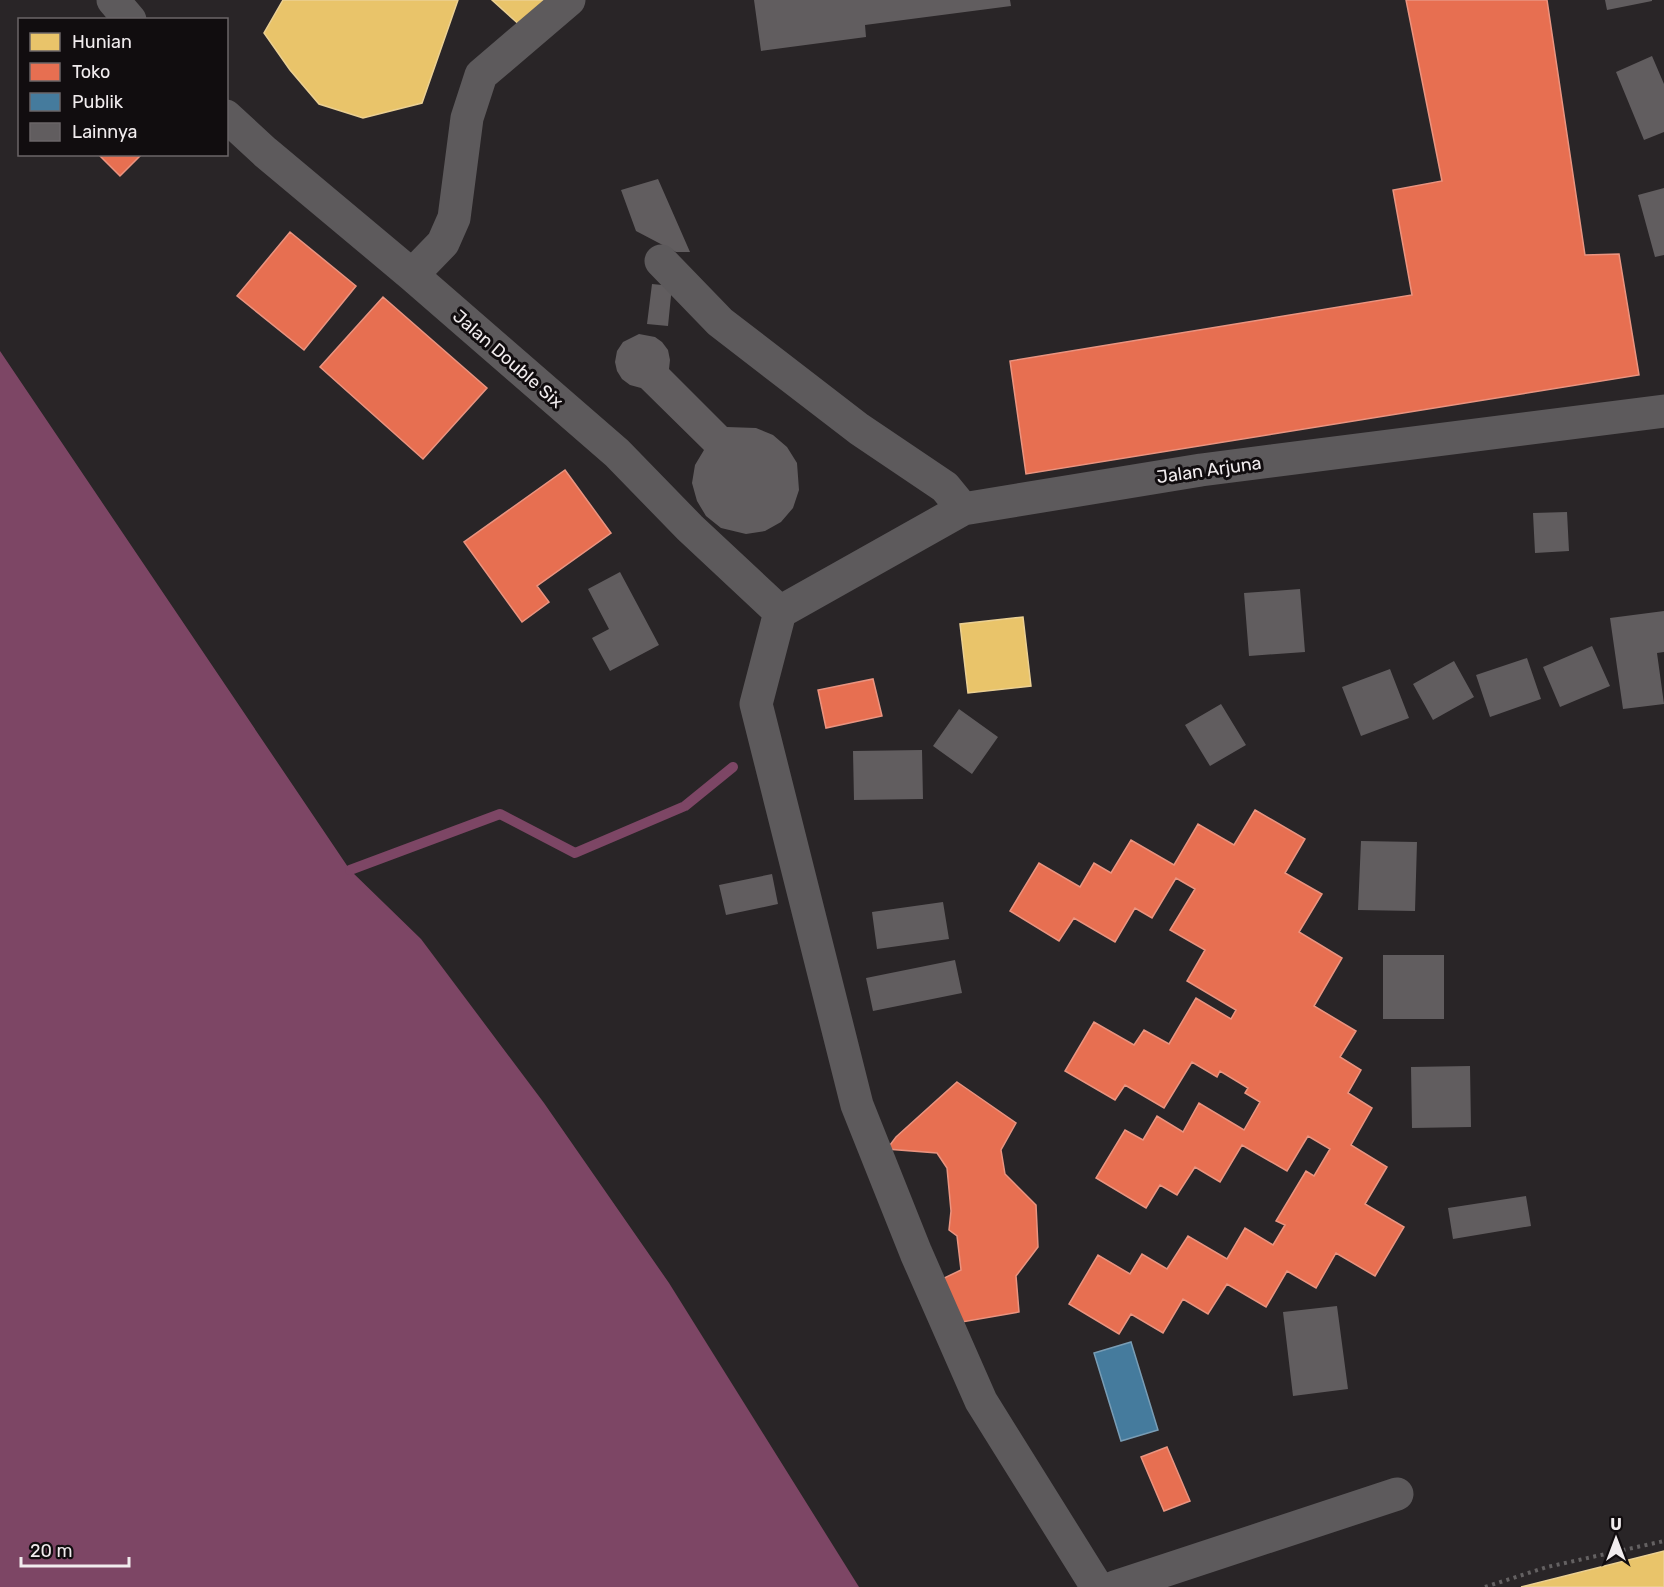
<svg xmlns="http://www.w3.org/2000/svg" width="1664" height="1587" viewBox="0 0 1664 1587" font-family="Rubik,sans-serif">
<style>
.water{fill:#7d4665}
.homes{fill:#e9c46a;stroke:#ebd092;stroke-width:1.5}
.shops{fill:#e76f51;stroke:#ea9480;stroke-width:1.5}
.public{fill:#457b9d;stroke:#799db5;stroke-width:1.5}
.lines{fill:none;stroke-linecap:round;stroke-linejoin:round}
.stream{stroke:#7d4665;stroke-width:10}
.building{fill:#615d5f}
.path{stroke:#646162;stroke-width:4;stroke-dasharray:3 4.5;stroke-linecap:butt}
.minor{stroke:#5d5a5c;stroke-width:33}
.labels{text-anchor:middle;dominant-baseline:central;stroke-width:6;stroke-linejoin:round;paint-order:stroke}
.street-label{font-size:18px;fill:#f1ecee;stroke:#110d0f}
</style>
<rect width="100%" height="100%" fill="#292527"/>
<path class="water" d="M0,351L350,870L421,939L544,1103L669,1283L859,1587H0Z"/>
<path class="homes" d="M283,0H458L422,103L363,118L319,104L290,70L264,33Z
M492,0H549L522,27Z
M1023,617L1031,686L968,693L960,624Z
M1664,1551V1587H1521Z"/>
<path class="shops" d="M1406,0H1547L1585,255L1619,254L1639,375L1026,474L1010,361L1412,295L1393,190L1442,181Z
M98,154H142L120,176Z
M290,232L356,286L304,350L237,296Z
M383,297L487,388L423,459L320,367Z
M565,470L611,533L537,586L549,602L522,622L464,542Z
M873,679L882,716L826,728L818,690Z
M1255,810L1305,839L1285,873L1322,894L1299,932L1342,958L1314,1006L1356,1031L1340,1057L1361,1070L1348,1093L1372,1108L1351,1145L1387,1167L1365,1204L1404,1227L1375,1276L1336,1253L1316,1288L1287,1271L1266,1307L1227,1284L1208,1314L1183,1299L1163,1333L1131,1314L1119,1334L1069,1304L1098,1255L1130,1274L1142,1254L1167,1269L1188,1236L1227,1259L1245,1228L1273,1245L1285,1225L1276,1221L1306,1171L1314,1176L1330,1149L1308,1136L1287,1171L1242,1145L1220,1182L1195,1167L1177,1195L1160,1185L1146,1208L1096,1178L1125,1130L1143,1140L1157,1116L1183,1132L1199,1103L1244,1130L1260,1102L1245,1093L1248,1088L1220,1071L1217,1077L1192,1062L1164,1108L1125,1085L1115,1100L1065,1071L1094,1022L1134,1045L1144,1030L1169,1044L1196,998L1231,1019L1236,1010L1187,981L1205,950L1170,930L1195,889L1176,878L1152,918L1135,908L1115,942L1074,918L1059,941L1010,911L1039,863L1080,887L1094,863L1111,873L1131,840L1174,865L1198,824L1234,845Z
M957,1082L1016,1123L1001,1150L1005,1174L1036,1205L1038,1247L1016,1276L1019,1312L962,1322L942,1279L961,1270L957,1236L949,1230L951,1211L947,1168L937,1153L887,1149L896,1137Z
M1167,1447L1190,1501L1164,1511L1141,1457Z"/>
<path class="public" d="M1131,1342L1158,1430L1121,1441L1094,1353Z"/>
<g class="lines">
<path class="stream" d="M350,870L500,814L575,853L685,806L733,767"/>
</g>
<path class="building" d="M754,0H1010L1011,6L865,25L866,37L761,51Z
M1605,0H1652V1L1607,10Z
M1652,56L1664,84V132L1644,140L1616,72Z
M658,179L690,252H676L636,231L621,190Z
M1664,188V255L1655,257L1638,195Z
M652,284L672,286L668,326L647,324Z
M639,334L655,337L662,342L668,350L670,360L669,369L727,427L756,428L773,435L787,447L797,463L799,490L793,508L781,522L765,531L746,534L721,528L706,516L697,501L692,483L695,465L704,450L641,388L630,385L622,379L617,371L615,362L617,351L623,342Z
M1567,512L1569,551L1535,553L1533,513Z
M620,572L659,645L610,671L592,638L609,629L588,589Z
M1300,589L1305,652L1249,656L1244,593Z
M1664,611V652L1657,653L1664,704L1623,709L1610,618Z
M1592,646L1610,686L1560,707L1543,667Z
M1527,658L1541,699L1490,717L1476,675Z
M1454,661L1474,697L1433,720L1413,684Z
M1390,669L1409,718L1361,736L1342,687Z
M1221,704L1246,745L1210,766L1185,725Z
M959,709L998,737L972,774L933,746Z
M922,750L923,799L854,800L853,751Z
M1361,841L1417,842L1415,911L1358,910Z
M772,874L778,904L726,915L719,885Z
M943,902L949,939L877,949L872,912Z
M1383,955H1444V1019H1383Z
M955,960L962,993L873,1011L866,978Z
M1470,1066L1471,1127L1412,1128L1411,1067Z
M1526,1196L1531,1226L1453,1239L1448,1208Z
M1337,1306L1348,1389L1293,1396L1283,1312Z"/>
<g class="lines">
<path class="path" d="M1485,1587L1547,1567L1664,1541"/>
<path class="minor" d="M113,0L130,20
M226,116L265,152L412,275L617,453L690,528L780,612
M661,261L720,322L859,429L945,487L963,509
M412,275L443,243L454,218L467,118L481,75L569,0
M780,612L756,704L857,1105L916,1253L981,1401L1097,1587
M780,612L963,509L1201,470L1664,411
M1115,1587L1397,1494"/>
</g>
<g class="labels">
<g class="street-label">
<text transform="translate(508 359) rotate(41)">Jalan Double Six</text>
<text transform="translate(1209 470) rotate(-8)">Jalan Arjuna</text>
</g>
</g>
<rect x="18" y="18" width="210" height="138" fill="#110d0f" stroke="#6b6668" stroke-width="1.5"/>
<rect x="30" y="33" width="30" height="18" fill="#e9c46a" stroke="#6b6668" stroke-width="1.5"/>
<text x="72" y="48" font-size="18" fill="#f1ecee">Hunian</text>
<rect x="30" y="63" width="30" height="18" fill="#e76f51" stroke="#6b6668" stroke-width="1.5"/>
<text x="72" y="78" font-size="18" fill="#f1ecee">Toko</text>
<rect x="30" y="93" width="30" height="18" fill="#457b9d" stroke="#6b6668" stroke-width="1.5"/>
<text x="72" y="108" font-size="18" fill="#f1ecee">Publik</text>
<rect x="30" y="123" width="30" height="18" fill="#615d5f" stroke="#6b6668" stroke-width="1.5"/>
<text x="72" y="138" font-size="18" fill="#f1ecee">Lainnya</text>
<g transform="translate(1616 1539)" stroke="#110d0f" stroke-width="4.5" paint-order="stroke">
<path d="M0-4.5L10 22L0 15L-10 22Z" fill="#f1ecee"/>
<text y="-9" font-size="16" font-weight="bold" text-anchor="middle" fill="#f1ecee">U</text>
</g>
<path d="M21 1557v9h108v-9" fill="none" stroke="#f1ecee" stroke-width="3"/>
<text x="30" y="1557" font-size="18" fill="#f1ecee" stroke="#110d0f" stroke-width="4.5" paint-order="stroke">20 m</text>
</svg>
